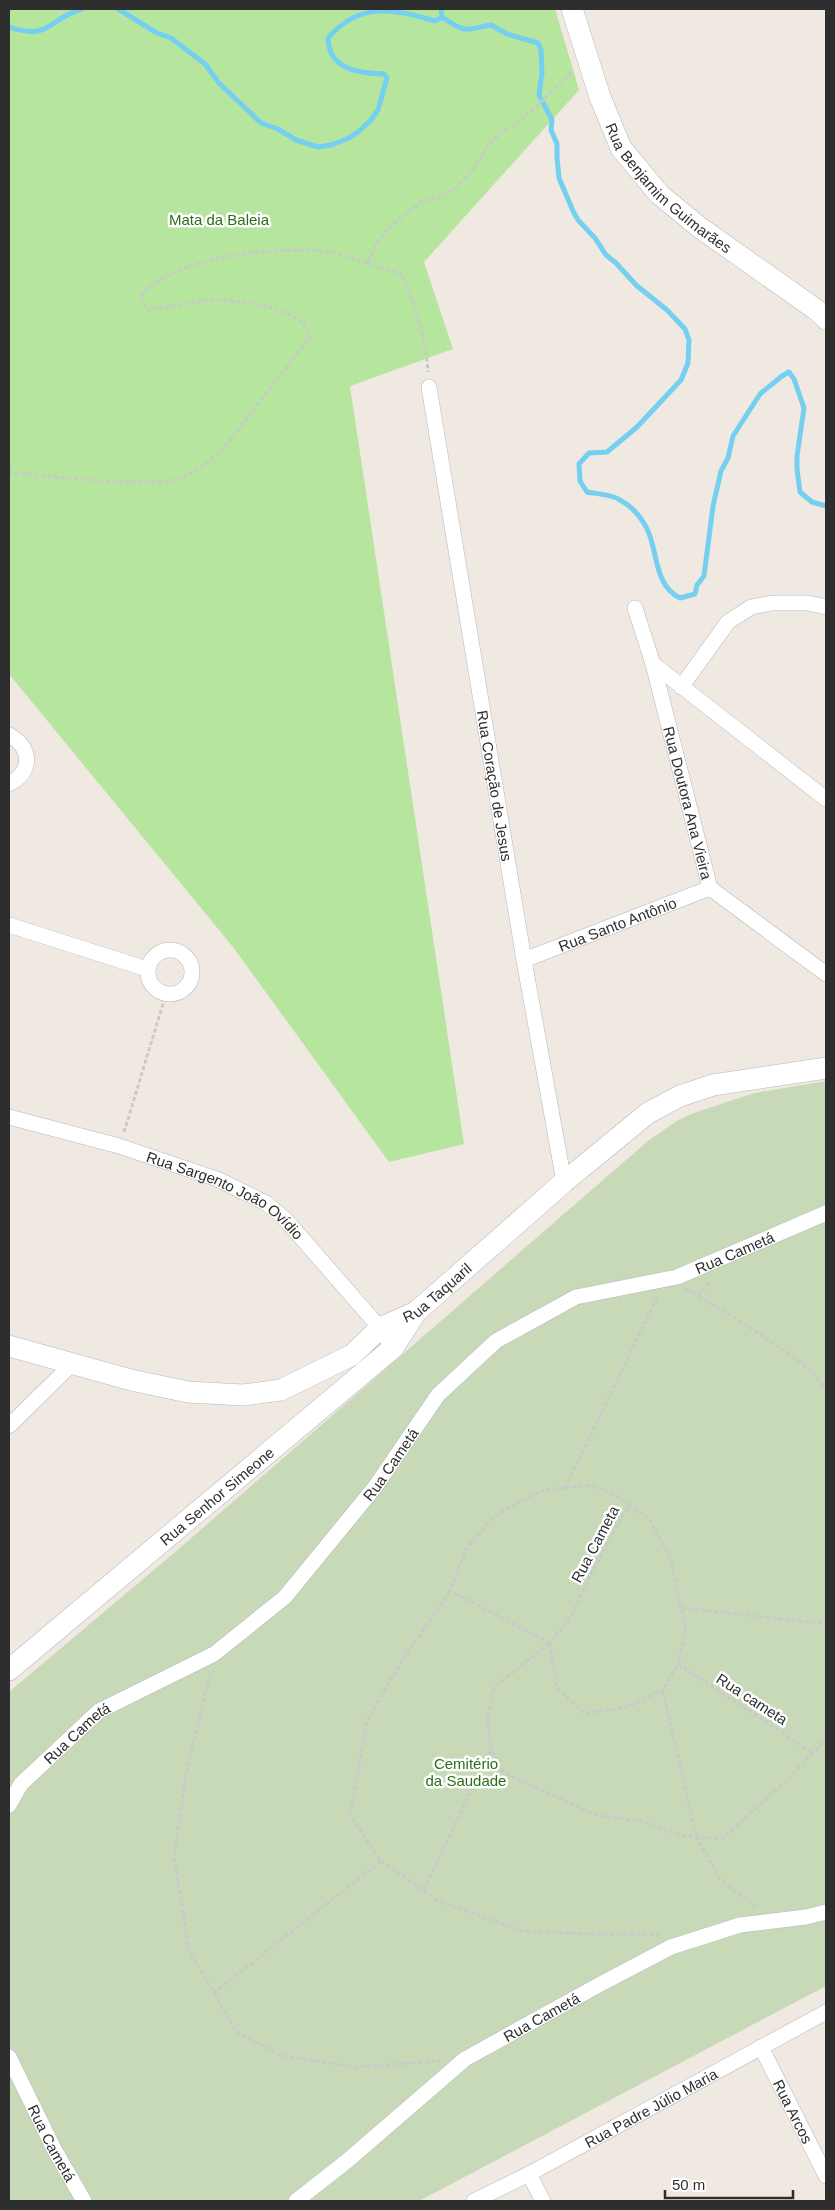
<svg xmlns="http://www.w3.org/2000/svg" width="835" height="2210" viewBox="0 0 835 2210" font-family="Arial,sans-serif">
<style>
.green{fill:#b6e59e}
.cemetery{fill:#c8d9b8}
.lines{fill:none;stroke-linecap:round;stroke-linejoin:round}
.stream{stroke:#75cff0;stroke-width:5}
.street-casing{stroke:#b4b7c1;stroke-width:16}
.secondary-casing{stroke:#b4b7c1;stroke-width:22}
.path{stroke:#c9c9c9;stroke-width:3;stroke-dasharray:4 2.5;stroke-linecap:butt}
.street{stroke:#fff;stroke-width:15}
.secondary{stroke:#fff;stroke-width:21}
.labels{text-anchor:middle;dominant-baseline:central;stroke-width:5;stroke-linejoin:round;paint-order:stroke}
.street-label{font-size:15px;fill:#2e2e2e;stroke:#fff}
.park-label{font-size:15px;fill:#2c6e1b;stroke:#fff}
</style>
<rect width="100%" height="100%" fill="#efe9e1"/>
<path class="green" d="M9,9H555L579,90L424,262L453,349L350,386L464,1144L389,1162L233,947L9,674Z"/>
<path class="cemetery" d="M826,1081V1986L419,2201H9V1692L174,1553L649,1140L677,1121L691,1114L754,1093Z"/>
<g class="lines">
<path class="stream" d="M118,9L157,33L171,38L205,64L219,83L261,123L278,129L296,140L318,147L331,145L347,139L357,133L371,120L378,110L387,78L384,74C358,73 329,70 328,38C360,1 394,9 435,21L442,17
M441,9L442,17C467,34 464,30 491,25L507,34L538,43L541,50L542,73L539,95L552,120L551,130L557,144V158L559,178L573,211L578,220L595,238L606,255L616,263L636,285L667,310L685,329L689,340L688,363L681,380L637,427L607,452L589,453L579,464L580,481L587,492C597,494 611,494 620,500C633,507 642,518 648,531C658,553 654,585 680,598L695,594L697,585L704,576L713,506L721,471L728,458L733,436L760,394L782,376L789,372L794,379L804,408L797,456V469L800,492L812,502L826,506
M9,27C51,41 47,19 82,9"/>
<defs>
<g id="street">
<path id="s1" d="M429,387L524,960L564,1182"/>
<path id="s2" d="M635,608L653,664L710,888L826,974"/>
<path d="M653,664L826,799"/>
<path d="M681,687L728,622L751,607L772,603H808L826,607"/>
<path d="M9,735C32,748 33,771 9,784"/>
<path d="M9,925L147,969"/>
<circle cx="170" cy="972" r="22"/>
<path id="s3" d="M524,960L710,888"/>
<path id="s4" d="M9,1117L119,1146L217,1179L266,1203L286,1220L380,1328L393,1348"/>
<path d="M9,1426L71,1365"/>
<path id="s5" d="M9,1805L21,1784L99,1711L214,1654L285,1597L375,1487L438,1395L496,1341L576,1297L677,1277L826,1213"/>
<path id="s6" d="M761,2047L826,2176"/>
<path id="s7" d="M9,2057L54,2149L84,2201"/>
<path d="M529,2174L543,2201"/>
<path id="s8" d="M296,2201L347,2161L465,2059L595,1987L671,1947L740,1925L806,1917L826,1912"/>
<path id="s9" d="M474,2201L529,2174L826,2012"/>
</g>
<g id="secondary">
<path id="s10" d="M572,9L600,97L621,148L659,194L699,227L818,311L826,319"/>
<path id="s11" d="M9,1346L131,1380L188,1392L243,1395L281,1390L352,1355L380,1328L416,1312L564,1182L648,1113L680,1096L713,1085L826,1068"/>
<path id="s12" d="M9,1670L393,1348L416,1312"/>
</g>
</defs>
<use href="#street" class="street-casing"/>
<use href="#secondary" class="secondary-casing"/>
<path class="path" d="M367,263L401,274C415,305 426,337 428,372
M9,472C48,476 88,481 128,482C142,482 159,483 174,480C195,475 212,460 227,444L310,337C308,333 306,327 303,323C284,305 228,298 203,301C184,303 165,309 146,309L140,296C175,256 271,247 322,251C337,252 353,259 367,263L377,243L391,226L422,201L438,198L454,190L474,168L490,143L502,132L522,120L572,72
M124,1132L166,994
M709,1282L698,1296L756,1331L810,1369L826,1390
M686,1289L698,1296
M565,1488L658,1296
M450,1591L403,1659L367,1721L350,1815L381,1861L439,1901L522,1931L620,1935L660,1934
M682,1608L826,1624
M550,1643L557,1688L584,1713L625,1708L663,1690L678,1664L686,1630L670,1557L649,1519L629,1505L588,1579L573,1613L550,1643L494,1687L488,1717L491,1750L503,1772L596,1815L644,1822L680,1835L722,1839L786,1781L826,1739
M550,1643L450,1591L466,1549L494,1516L543,1490L591,1485L614,1494L629,1505
M678,1664L813,1753
M210,1673L186,1775L174,1857L189,1951L236,2031L282,2056L356,2067L440,2061
M663,1691L696,1836L721,1881L756,1907
M424,1890L490,1751
M214,1993L381,1861"/>
<use href="#street" class="street"/>
<use href="#secondary" class="secondary"/>
</g>
<g class="labels">
<g class="street-label">
<text stroke="none"><textPath href="#s10" startOffset="209">Rua Benjamim Guimarães</textPath></text>
<text stroke="none"><textPath href="#s1" startOffset="404">Rua Coração de Jesus</textPath></text>
<text stroke="none"><textPath href="#s2" startOffset="202">Rua Doutora Ana Vieira</textPath></text>
<text stroke="none"><textPath href="#s3" startOffset="100">Rua Santo Antônio</textPath></text>
<text stroke="none"><textPath href="#s4" startOffset="232">Rua Sargento João Ovídio</textPath></text>
<text stroke="none"><textPath href="#s5" startOffset="940">Rua Cametá</textPath></text>
<text stroke="none"><textPath href="#s11" startOffset="464">Rua Taquaril</textPath></text>
<text stroke="none"><textPath href="#s5" startOffset="520">Rua Cametá</textPath></text>
<text stroke="none"><textPath href="#s12" startOffset="271">Rua Senhor Simeone</textPath></text>
<text transform="translate(595 1544) rotate(-62)">Rua Cameta</text>
<text transform="translate(752 1699) rotate(33)">Rua cameta</text>
<text stroke="none"><textPath href="#s5" startOffset="100">Rua Cametá</textPath></text>
<text stroke="none"><textPath href="#s8" startOffset="308">Rua Cametá</textPath></text>
<text stroke="none"><textPath href="#s9" startOffset="200">Rua Padre Júlio Maria</textPath></text>
<text stroke="none"><textPath href="#s6" startOffset="72">Rua Arcos</textPath></text>
<text stroke="none"><textPath href="#s7" startOffset="96">Rua Cametá</textPath></text>
</g>
<g class="park-label">
<text x="219" y="219">Mata da Baleia</text>
<text x="466" y="1763">Cemitério<tspan x="466" dy="17">da Saudade</tspan></text>
</g>
</g>
<rect width="835" height="2210" fill="none" stroke="#2e2e2e" stroke-width="20"/>
<path d="M665 2190v8h128v-8" fill="none" stroke="#2e2e2e" stroke-width="2.5"/>
<text x="672" y="2190" font-size="15" fill="#2e2e2e" stroke="#ffffff" stroke-width="4" paint-order="stroke">50 m</text>
</svg>
